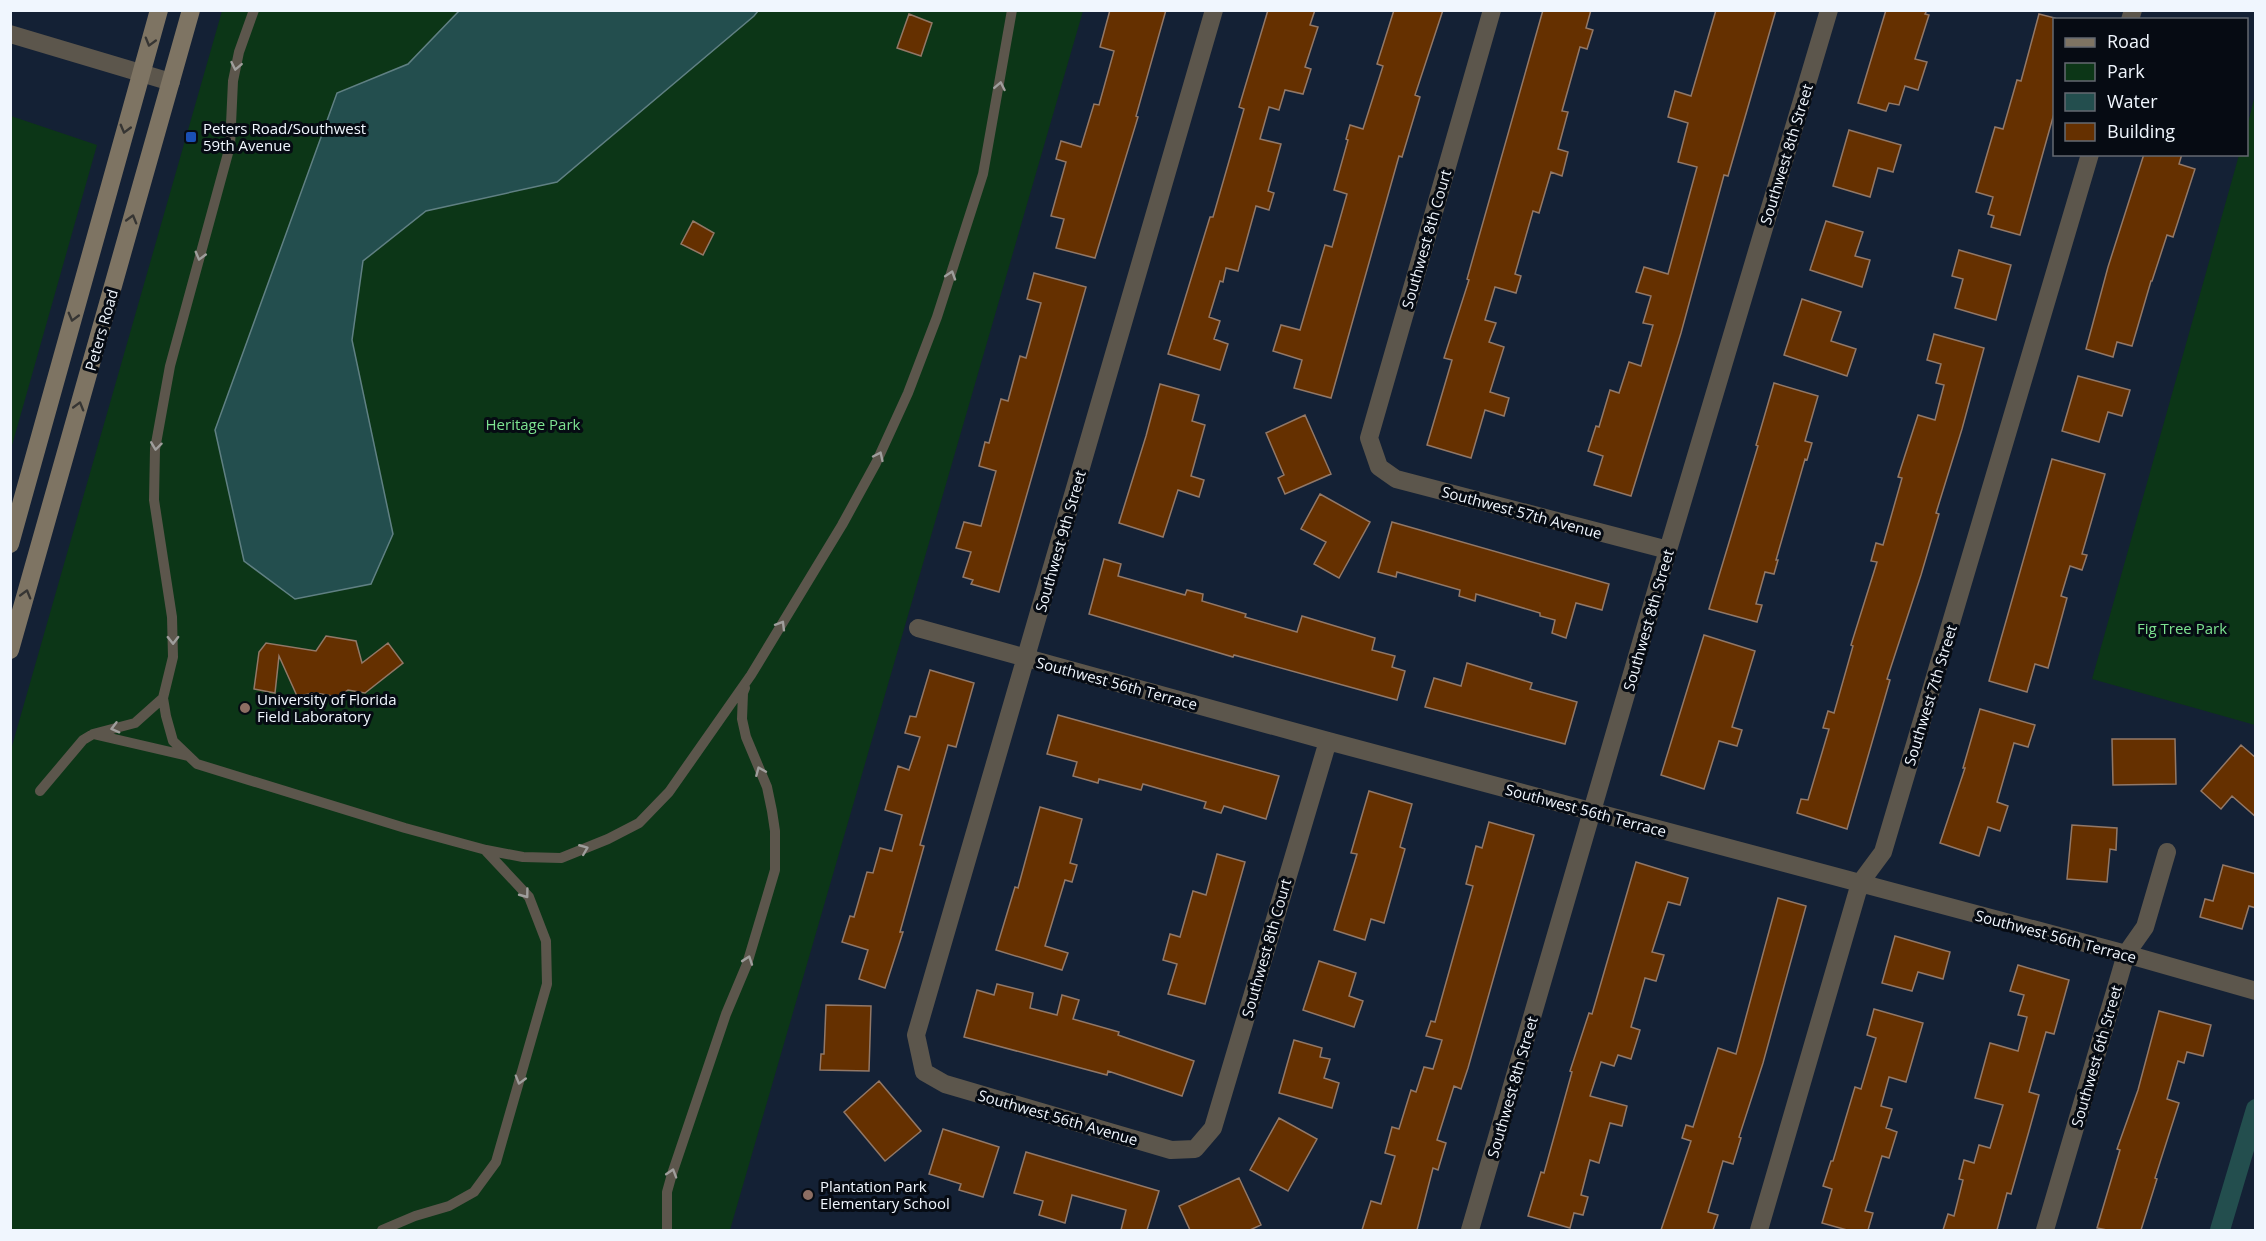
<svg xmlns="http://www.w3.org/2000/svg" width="2266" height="1241" viewBox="0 0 2266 1241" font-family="'Open Sans',sans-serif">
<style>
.green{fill:#0c3617}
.water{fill:#234e4e;stroke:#608083;stroke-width:1.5}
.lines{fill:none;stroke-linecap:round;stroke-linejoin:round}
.canal{stroke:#234e4e;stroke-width:20}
.building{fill:#653000;stroke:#927867;stroke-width:1.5}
.service{stroke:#5c564c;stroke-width:10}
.minor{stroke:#5c564c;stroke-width:18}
.secondary{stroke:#7e7463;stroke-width:18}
.oneway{stroke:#363533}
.oneway2{stroke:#9f9e9c}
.transit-dot{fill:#1a4fb4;stroke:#060b13;stroke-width:2}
.education-dot{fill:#8d6e63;stroke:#060b13;stroke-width:2}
.labels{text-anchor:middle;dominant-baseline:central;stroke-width:6;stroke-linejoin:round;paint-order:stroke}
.poi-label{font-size:15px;fill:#f0f6fe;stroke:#060b13;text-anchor:start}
.street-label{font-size:15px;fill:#f0f6fe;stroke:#060b13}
.park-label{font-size:15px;fill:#7de391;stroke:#060b13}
</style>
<rect width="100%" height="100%" fill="#142135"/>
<path class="green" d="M222,11H1083L730,1230H11L10,753Z
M2255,95V725L2092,679L2239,155L2246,154L2247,127Z
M11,116L97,145L11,449L10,116Z"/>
<path class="water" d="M459,11H758L754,16L557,182L426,211L363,261L352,340L393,534L371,584L295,599L244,561L215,430L337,93L408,64Z"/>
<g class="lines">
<path class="canal" d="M2220,1230L2256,1109"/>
</g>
<path class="building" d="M1110,10H1166L1136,116L1138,117L1095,258L1056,248L1064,219L1051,216L1066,162L1056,159L1061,141L1081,147L1094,104L1099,105L1114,51L1100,47Z
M1268,10H1315L1310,25L1318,27L1305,67L1311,69L1303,94L1285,90L1279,110L1269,107L1260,139L1281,144L1268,191L1274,193L1269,210L1256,206L1238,271L1226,268L1223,282L1220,281L1209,317L1220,321L1214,339L1228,344L1220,370L1168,354L1210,217H1213L1244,109L1239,107Z
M1394,10H1443L1415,95L1420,97L1402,157L1399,156L1331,398L1294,388L1302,360L1273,351L1281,325L1300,330L1325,245L1332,247L1347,194L1334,190L1348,140L1346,139L1350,125L1363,129L1383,66L1377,64Z
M1543,10H1591L1586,28L1593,30L1587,49L1580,47L1562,111L1568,112L1558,149L1568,152L1562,176L1551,172L1539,213L1533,211L1515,274L1521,276L1516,293L1495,287L1485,320L1496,323L1489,342L1504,347L1490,392L1509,398L1504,416L1485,410L1471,458L1427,445L1452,360L1444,358L1469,280L1467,279Z
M1716,10H1776L1728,176L1724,175L1681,333L1631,496L1594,485L1603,456L1588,451L1596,426L1599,427L1610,390L1619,393L1629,362L1641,366L1653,325L1643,323L1651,296L1636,292L1644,267L1668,274L1697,167L1678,162L1688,123L1668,117L1675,91L1691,96Z
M1886,10H1927L1925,14L1929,15L1915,59L1927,62L1918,90L1905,86L1899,105L1889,103L1886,111L1858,103Z
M909,14L932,23L921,56L897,48Z
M2039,14L2055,18V110L2020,235L1991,227L1994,216L1988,214L1993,197L1976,192L1995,127L2003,129L2017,80L2021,81Z
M1849,130L1901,145L1893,172L1878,168L1870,197L1833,186Z
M2144,154H2182L2179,164L2195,169L2173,237L2167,235L2152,281H2151L2132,346L2117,342L2113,357L2086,349L2108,267Z
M693,221L714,233L703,255L681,244Z
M1826,221L1863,232L1855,256L1870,260L1862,287L1810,270Z
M1959,250L2011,265L1996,320L1955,308L1963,279L1952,276Z
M1034,273L1086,287L999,592L971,584L973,580L963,577L971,552L956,548L964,522L981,526L996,471L979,466L985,442L989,443L1001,399L1008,401L1020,356L1026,358L1041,303L1027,299Z
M1802,299L1841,312L1831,341L1856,349L1847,376L1784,355Z
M1934,334L1984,348L1962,429L1936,513L1939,514L1921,575L1887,679L1890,680L1847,829L1797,813L1801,799L1808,800L1829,729L1823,728L1828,711L1834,713L1853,646L1851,645L1877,562L1871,561L1876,543L1883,545L1902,478L1898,477L1918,415L1935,420L1944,385L1936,383L1941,364L1927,360Z
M2078,376L2130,390L2122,416L2108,412L2099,442L2062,431Z
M1774,383L1818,396L1805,441L1812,443L1807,460L1805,459L1776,560H1778L1774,574L1765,572L1756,604L1762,605L1757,622L1709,609L1758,446L1756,445Z
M1160,384L1199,395L1192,421L1205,425L1191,476L1204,480L1199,497L1178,490L1163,537L1119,523L1146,436Z
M1305,415L1331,474L1285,494L1278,478L1284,475L1266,433Z
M2052,459L2105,474L2082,554L2087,555L2082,570L2070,566L2061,596L2067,598L2048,668L2035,664L2027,692L1989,681Z
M1320,494L1370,522L1339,578L1314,564L1326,542L1301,529Z
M1392,522L1609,584L1602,610L1576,603L1566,638L1552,633L1555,620L1540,616V613L1476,594L1475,601L1459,596L1460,590L1397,572L1396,577L1378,572Z
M1104,559L1121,564L1118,576L1185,595L1187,590L1203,594L1202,601L1246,614L1245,617L1297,632L1302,616L1375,638L1372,650L1395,656L1392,667L1405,671L1397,700L1234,655L1233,657L1089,614Z
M1704,635L1755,651L1732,727L1742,730L1737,746L1719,741L1704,789L1661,775Z
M326,636L356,641L362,663L388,643L403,663L365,693L348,690L338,697L316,693L297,696L279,656L275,693L254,689L259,652L266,643L316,651Z
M1467,663L1532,683L1530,689L1577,702L1565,744L1425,707L1434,678L1461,686Z
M930,670L974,683L956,747L948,745L920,845L924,846L900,932H903L885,988L859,979L868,950L842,942L850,916L854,917L867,872L873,873L880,848L892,851L902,815L885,810L898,766L909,770L920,737L905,733L910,716L916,717Z
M1980,709L2035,725L2028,747L2014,743L1997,802L2008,806L2000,831L1988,827L1979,856L1940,843L1965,768H1963Z
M1058,715L1279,776L1266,819L1224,806L1221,813L1204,808L1206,802L1143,784L1141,790L1099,779L1098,783L1073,776L1077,762L1047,754Z
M2112,739H2175L2176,784L2113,785Z
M2241,745L2256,758V817L2232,796L2221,809L2201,791Z
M1369,791L1412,804L1400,847L1405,849L1384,923L1371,919L1365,940L1334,930L1357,854L1351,853Z
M1040,807L1082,819L1070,863L1077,865L1072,882L1065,880L1045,946L1068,953L1062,970L996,950L1015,887L1018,888Z
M1489,822L1534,835L1468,1068L1461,1089L1454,1086L1437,1140L1446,1143L1438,1170L1433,1168L1417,1230H1362L1371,1201L1381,1204L1395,1156L1385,1153L1392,1127L1399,1129L1411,1090L1416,1092L1424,1067L1433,1069L1442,1040L1426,1036L1431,1021L1435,1022L1473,886L1466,884L1476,846L1482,848Z
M2072,825L2117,828L2116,850L2110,849L2107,882L2067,879Z
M1217,854L1245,862L1205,1004L1168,994L1177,964L1163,960L1170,934L1180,937L1193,891L1206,895Z
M1636,862L1688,878L1680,905L1668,902L1652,952L1664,955L1656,981L1645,978L1631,1027L1640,1030L1631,1059L1618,1055L1614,1066L1601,1062L1590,1096L1627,1106L1622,1126L1610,1123L1599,1163L1590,1160L1581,1195L1588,1197L1583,1215L1574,1213L1570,1228L1528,1216L1541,1172L1544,1173L1572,1072L1570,1071L1589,1013L1592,1014Z
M2223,865L2256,874V908L2249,906L2242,929L2200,917L2205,899L2213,901Z
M1778,898L1806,906L1763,1063L1739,1137L1741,1138L1733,1164L1723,1161L1708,1212L1718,1215L1713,1230H1661L1691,1141L1682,1138L1686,1125L1693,1127L1718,1048L1736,1054Z
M1895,936L1950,952L1943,979L1918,972L1912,991L1882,983Z
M1319,961L1356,973L1349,996L1363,1001L1354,1027L1303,1010Z
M2018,965L2069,980L2054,1034L2046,1032L2029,1092L2039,1095L2029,1131L2011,1194L2007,1193L1997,1230H1943L1948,1214L1954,1216L1963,1180L1959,1179L1964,1160L1974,1163L1979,1145L1990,1148L2003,1105L1975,1098L1990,1043L2018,1051L2027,1017L2018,1015L2024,995L2010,991Z
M997,984L1033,993L1030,1008L1057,1015L1062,995L1079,1000L1073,1019L1119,1032L1118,1035L1194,1061L1182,1096L1108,1071L1107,1075L964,1037L977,990L994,995Z
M826,1005L871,1006L869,1071L820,1070L821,1054H824Z
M1874,1009L1923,1023L1906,1082L1889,1077L1881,1106L1892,1109L1886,1128L1897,1132L1889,1158L1882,1156L1865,1211L1873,1213L1868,1230H1847L1822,1223L1832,1189L1823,1186L1831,1161H1833L1855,1087L1861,1089L1876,1038L1867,1035Z
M2159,1011L2211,1025L2203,1056L2187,1052L2184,1063L2178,1061L2167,1099L2179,1103L2155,1178L2157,1179L2141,1230H2107L2097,1228L2120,1150L2117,1149L2138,1090Z
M1294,1040L1322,1048L1320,1057L1330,1059L1324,1078L1339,1083L1332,1108L1279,1093Z
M879,1081L921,1131L885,1161L844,1112Z
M1279,1118L1317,1139L1288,1191L1250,1170Z
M943,1129L999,1147L983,1197L959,1190L961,1184L929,1174Z
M1026,1152L1159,1191L1147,1230H1121L1126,1210L1072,1195L1065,1223L1039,1215L1043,1201L1014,1193Z
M1239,1178L1261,1225L1250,1230H1190L1179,1206Z"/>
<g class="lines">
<path class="service" d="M254,10L239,52L233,81L230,146L170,366L155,449L154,500L172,617L173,657L163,698L166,716L173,741L197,764L405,828L486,850L523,857L561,858L608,839L639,823L669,792L751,675L842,525L876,463L908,393L937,317L983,174L1012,10
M163,698L135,723L93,734L188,756
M40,791L83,740L93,734
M382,1230L415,1216L449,1206L474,1192L496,1162L547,984L546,941L529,897L486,851
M667,1230V1192L672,1174L726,1014L747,964L775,870V831L772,811L767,787L746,737L742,719L743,693L745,688"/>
<path class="minor" d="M1214,10L916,1035L924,1072L945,1084L1171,1150L1195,1149L1213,1128L1328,741
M1492,10L1369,438L1379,467L1396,479L1668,550
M2130,20L2133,10
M10,34L171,82
M918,628L1328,741L2126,954L2256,991
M1470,1230L1668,550L1829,10
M1759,1230L1860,883L1883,852L2090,154
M2045,1230L2126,954L2145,927L2167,852"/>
<path class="secondary" d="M10,544L159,10
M10,650L191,10"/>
</g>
<defs><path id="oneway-chevron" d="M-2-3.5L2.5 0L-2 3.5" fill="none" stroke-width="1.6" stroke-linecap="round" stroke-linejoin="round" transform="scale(1.5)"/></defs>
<g class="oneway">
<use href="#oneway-chevron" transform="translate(150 42) rotate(106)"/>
<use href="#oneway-chevron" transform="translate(125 129) rotate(105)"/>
<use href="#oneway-chevron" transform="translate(132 219) rotate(-74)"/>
<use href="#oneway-chevron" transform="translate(73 317) rotate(105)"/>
<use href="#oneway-chevron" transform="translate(79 406) rotate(-74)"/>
<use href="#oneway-chevron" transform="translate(26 594) rotate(-74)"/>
</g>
<g class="oneway2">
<use href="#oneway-chevron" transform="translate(236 66) rotate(101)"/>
<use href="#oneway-chevron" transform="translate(1000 86) rotate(-79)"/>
<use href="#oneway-chevron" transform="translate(200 256) rotate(105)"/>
<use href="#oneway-chevron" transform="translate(951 275) rotate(-72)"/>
<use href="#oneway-chevron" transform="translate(156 446) rotate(97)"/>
<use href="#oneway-chevron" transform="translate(879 456) rotate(-65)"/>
<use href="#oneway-chevron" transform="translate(781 625) rotate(-59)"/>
<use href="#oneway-chevron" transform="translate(173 640) rotate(89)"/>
<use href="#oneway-chevron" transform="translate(115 728) rotate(165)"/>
<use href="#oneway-chevron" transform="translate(760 771) rotate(-113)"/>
<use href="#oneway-chevron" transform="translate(584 849) rotate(-22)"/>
<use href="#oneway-chevron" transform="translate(525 894) rotate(53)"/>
<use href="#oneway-chevron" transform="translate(748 960) rotate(-71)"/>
<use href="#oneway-chevron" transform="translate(520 1080) rotate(106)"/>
<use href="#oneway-chevron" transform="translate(672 1173) rotate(-73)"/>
</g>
<rect class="transit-dot" x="185" y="131" width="12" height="12" rx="3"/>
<g class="education-dot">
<circle cx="245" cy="708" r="6"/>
<circle cx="808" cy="1195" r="6"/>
</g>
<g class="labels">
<g class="poi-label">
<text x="203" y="128">Peters Road/Southwest<tspan x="203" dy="17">59th Avenue</tspan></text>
<text x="257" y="699">University of Florida<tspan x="257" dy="17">Field Laboratory</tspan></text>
<text x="820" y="1186">Plantation Park<tspan x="820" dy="17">Elementary School</tspan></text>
</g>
<g class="street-label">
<text transform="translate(1786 154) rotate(-73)">Southwest 8th Street</text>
<text transform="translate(1426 239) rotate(-74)">Southwest 8th Court</text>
<text transform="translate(101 330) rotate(-74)">Peters Road</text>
<text transform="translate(1522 512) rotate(15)">Southwest 57th Avenue</text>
<text transform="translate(1060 541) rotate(-74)">Southwest 9th Street</text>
<text transform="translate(1648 620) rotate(-74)">Southwest 8th Street</text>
<text transform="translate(1117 683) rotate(15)">Southwest 56th Terrace</text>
<text transform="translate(1930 695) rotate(-73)">Southwest 7th Street</text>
<text transform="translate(1586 810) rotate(15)">Southwest 56th Terrace</text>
<text transform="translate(2056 936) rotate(15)">Southwest 56th Terrace</text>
<text transform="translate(1266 948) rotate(-74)">Southwest 8th Court</text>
<text transform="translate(2096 1056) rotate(-74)">Southwest 6th Street</text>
<text transform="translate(1512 1087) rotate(-74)">Southwest 8th Street</text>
<text transform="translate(1058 1117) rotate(16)">Southwest 56th Avenue</text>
</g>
<g class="park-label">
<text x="533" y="424">Heritage Park</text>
<text x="2182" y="628">Fig Tree Park</text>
</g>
</g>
<rect width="2266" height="1241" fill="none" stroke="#f0f6fe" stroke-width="24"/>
<rect x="2053" y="18" width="195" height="138" fill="#060b13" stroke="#646971" stroke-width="1.5"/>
<rect x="2065" y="38" width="30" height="9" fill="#7e7463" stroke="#646971" stroke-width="1.5"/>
<text x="2107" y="48" font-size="18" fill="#f0f6fe">Road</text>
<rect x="2065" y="63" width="30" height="18" fill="#0c3617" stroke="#646971" stroke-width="1.5"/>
<text x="2107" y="78" font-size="18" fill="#f0f6fe">Park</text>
<rect x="2065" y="93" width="30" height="18" fill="#234e4e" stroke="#646971" stroke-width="1.5"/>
<text x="2107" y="108" font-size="18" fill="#f0f6fe">Water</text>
<rect x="2065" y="123" width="30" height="18" fill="#653000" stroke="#646971" stroke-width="1.5"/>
<text x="2107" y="138" font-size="18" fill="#f0f6fe">Building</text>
</svg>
